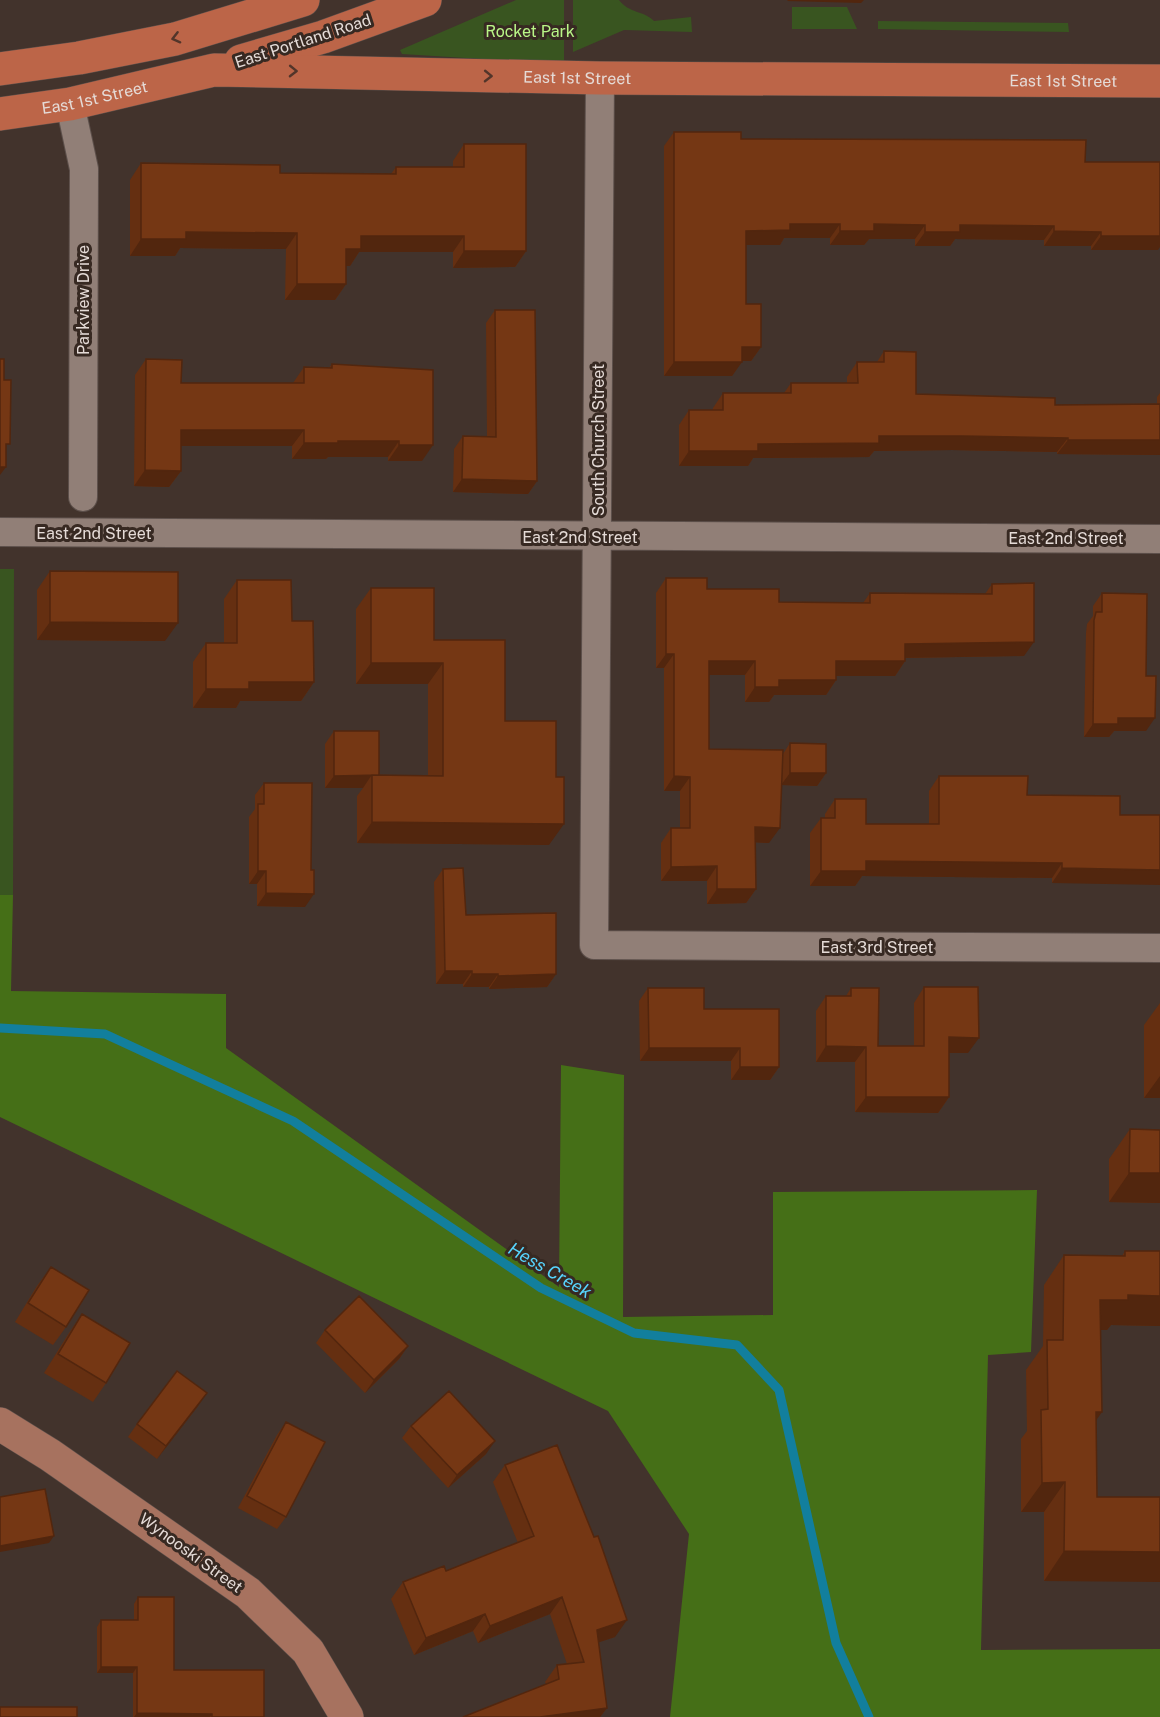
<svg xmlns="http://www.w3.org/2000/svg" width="1160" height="1717" viewBox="0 0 1160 1717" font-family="'Public Sans',sans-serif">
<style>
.green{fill:#395520}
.forest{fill:#456f17}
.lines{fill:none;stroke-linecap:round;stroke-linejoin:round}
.stream{stroke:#127f9d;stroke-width:9}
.minor-casing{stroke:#5d504b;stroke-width:30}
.secondary-casing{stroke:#5d504b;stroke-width:34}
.primary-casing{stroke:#5d504b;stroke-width:34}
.minor{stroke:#917f77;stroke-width:28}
.secondary{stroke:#a7725f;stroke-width:33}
.primary{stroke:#bc6548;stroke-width:33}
.wall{fill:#652f11}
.shaded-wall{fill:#52260e}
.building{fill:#753714;stroke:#52260e;stroke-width:1.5}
.oneway{stroke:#52352a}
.labels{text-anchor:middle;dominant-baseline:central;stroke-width:6;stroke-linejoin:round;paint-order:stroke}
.park-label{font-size:16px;fill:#b9f687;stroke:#372922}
.street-label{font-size:16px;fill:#e5dbd7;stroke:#372922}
.water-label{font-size:18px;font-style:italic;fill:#57d4fd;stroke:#372922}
</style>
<rect width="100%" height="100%" fill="#42332c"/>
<path class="green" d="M516,0H564V64L402,54L400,50Z
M573,0H619C630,14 643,10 654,21L691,17L692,32L624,30L573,52Z
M792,7H847L857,29H792Z
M878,21L1068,23L1069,32L878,29Z
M0,569H14L13,895H0Z"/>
<path class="forest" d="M0,895H13L11,991L226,994V1048L559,1287L561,1065L624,1075L623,1317L773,1315V1192L1037,1190L1031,1352L988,1355L981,1650L1160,1649V1717H670L689,1534L608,1411L0,1117Z"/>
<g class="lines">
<path class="stream" d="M0,1028L105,1034L293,1121L541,1288L634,1333L737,1345L779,1390L836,1643L869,1717"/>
<defs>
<path id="minor" d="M600,78L594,945L1160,948
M70,104L84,169L83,497
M0,532L1160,539"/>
<path id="secondary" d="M0,1424L50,1455L248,1593L308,1651L347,1717"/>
<g id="primary">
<path d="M241,61L323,37L425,0"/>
<path d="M0,69L79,58L175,39L303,0"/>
<path id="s1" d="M0,114L70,104L214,70L600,78L1160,81"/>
</g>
</defs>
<use href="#minor" class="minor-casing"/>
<use href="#secondary" class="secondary-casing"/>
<use href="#primary" class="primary-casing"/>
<use href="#minor" class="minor"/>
<use href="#secondary" class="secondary"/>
<use href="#primary" class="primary"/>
</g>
<path class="wall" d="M674,132L741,139L1085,162L1158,250H1091V246H1044V240L955,239L950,246H915V239H869L864,245H830V238H784L780,245H746V304L761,347L751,361H742L732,376H664V146Z
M464,144L526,251L515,267L453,268V252H359L350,266H346V284L335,300H285L286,249L180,248L175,256H130V180L141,163L280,173L391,174L396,167H453V161Z
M495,310L537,481L528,494L453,492L454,449L463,436H487L486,323Z
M884,351L916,394L1055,405L1157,404V397L1160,393V455L1057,454V452L952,450L874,451L869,457L753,458L748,466H679V425L689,410H713V408L723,393H784L791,383H847V377L857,362H877Z
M146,359L181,383H293L304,367L329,368L332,364L422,461H388V457H328L326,459H292V446H181V471L169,487L134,486L135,375Z
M50,571L165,641L37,640V590Z
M666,578L707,589L779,602L863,603L870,593L985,594L992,584L1024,656L905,658V661L895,676H836V680L826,695H774L769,702H745V675H709V749L783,754L790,743L826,773L817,786L781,785L769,843L755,842L756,889L746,903L707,904V881H661V843L671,828H680V791H664V668H656V593Z
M237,580L292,621L314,682L301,701H240L236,708H193V662L206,643H224V599Z
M371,588L434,640L505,721L549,845L357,843V796L363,788H325V744L334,731L379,775H428V684H356V609Z
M1102,593L1146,731H1114L1109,737H1084L1086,633L1087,624L1093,616V606Z
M939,776L1027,795L1120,796L1052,883V878L862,876L855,886H810V833L821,818H825V814L835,799L866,824H929V791Z
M264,783L305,907L257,906V884H249V817L255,809V795Z
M443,869L466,915L556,974L547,987L489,989V987H463V984H436L434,882Z
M924,987L968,1053H949V1097L938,1113L855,1112V1062H816V1011L826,996H846L851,988L878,1046H914V1003Z
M648,988L704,1009L779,1067L770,1080H731V1061H640L639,1001Z
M1160,1003V1098H1144V1025Z
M1130,1129L1160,1203L1109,1202V1159Z
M1125,1251H1160V1326L1111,1325L1107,1330H1101L1096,1421L1097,1497H1160L1044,1581V1512H1021V1439L1027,1431L1026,1370L1043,1346L1044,1285L1064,1255L1122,1256Z
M51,1267L66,1327L53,1345L15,1322L37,1286Z
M82,1314L106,1383L93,1402L44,1373L69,1333Z
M325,1330L408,1346L399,1359L365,1393L316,1343Z
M198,1406L157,1459L128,1437L137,1424Z
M286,1422V1517L277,1529L238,1508L277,1435Z
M411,1426L486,1454L448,1488L402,1438Z
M505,1465L615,1637L598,1642L607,1708L600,1717H463L546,1684L545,1682L557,1665L567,1664L550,1614L478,1643L473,1631L414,1655L391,1599L403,1582L446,1571L518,1543L493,1482Z
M138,1597L174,1670L264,1717H133V1673H97V1627L101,1620H134V1604Z"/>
<path class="shaded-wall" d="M788,0H864L861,3L787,1Z
M790,224H840L830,238H784L780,245H736L746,231Z
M874,224L925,225L915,239H869L864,245H830L840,231Z
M960,225L1054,226L1044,240L955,239L950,246H915L925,232Z
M1054,231L1101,232L1091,246H1044Z
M186,232L297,233L286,249L180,248L175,256H130L141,239Z
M361,236H464L453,252H359L350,266H335L346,249Z
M1101,236H1160V247L1158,250H1091Z
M464,251H526L515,267L453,268Z
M297,284H346L335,300H285Z
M742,347H761L751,361H732Z
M674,362H742L732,376H664Z
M181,430H304L292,446H170Z
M879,436H962L1068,438L1057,452L952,450L874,451L869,457L753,458L748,466H679L689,451L758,444Z
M1068,440H1160V455L1057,454Z
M338,441H399L388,457H328L326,459H292L304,443Z
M399,445H433L422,461H388Z
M0,467H6L0,475Z
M145,470L181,471L169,487L134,486Z
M462,479L537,481L528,494L453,492Z
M50,622L178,623L165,641L37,640Z
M1034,642L1024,656L895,658L905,644Z
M666,654H674L664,668H656Z
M709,661H755L745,675H699Z
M836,661H905L895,676H826Z
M371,663H443L428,684H356Z
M779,680H836L826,695H774L769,702H745L755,687Z
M249,682H314L301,701H240L236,708H193L206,689Z
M1118,718H1155L1146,731H1114L1109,737H1084L1093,724Z
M790,773H826L817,786L781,785Z
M334,776H371L363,788H325Z
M674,776L690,777L680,791H664Z
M372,822L564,824L549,845L357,843Z
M755,827L780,828L769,843L745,842Z
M866,861L1062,863L1052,878L862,876L855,886H810L821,871Z
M717,866L707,881H661L671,867Z
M1062,868L1160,870V885L1052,883Z
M258,871H266L257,884H249Z
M717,889H756L746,903L707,904Z
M266,893L314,894L305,907L257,906Z
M445,971H472L463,984H436Z
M472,974H498L489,987H463Z
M556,974L547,987L489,989L498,976Z
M949,1037L979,1038L968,1053H939Z
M826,1046L866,1047L855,1062H816Z
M649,1048H740L731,1061H640Z
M740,1067H779L770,1080H731Z
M1160,1076V1098H1144Z
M866,1097H949L938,1113L855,1112Z
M1129,1173H1160V1203L1109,1202Z
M1128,1295L1160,1296V1326L1111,1325L1107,1330H1080L1100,1300Z
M408,1346L399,1359L365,1393L374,1380Z
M207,1393L198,1406L157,1459L166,1446Z
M1096,1412H1102L1081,1442Z
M495,1441L486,1454L448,1488L457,1475Z
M1065,1482L1044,1512H1021L1042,1483Z
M54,1536L49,1543L0,1552V1546Z
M1064,1551L1160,1552V1582L1044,1581Z
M562,1597L550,1614L478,1643L490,1626Z
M485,1614L473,1631L414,1655L426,1638Z
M627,1620L615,1637L585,1647L597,1630Z
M101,1667H137L133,1673H97Z
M607,1708L600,1717H540Z
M137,1713L212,1714L210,1717H134Z"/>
<path class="building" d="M674,132H741V139L1086,140L1085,162H1160V236H1101V232L1054,231V226L960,225V232H925V225L874,224V231H840V224H790V230L746,231V304H761V347H742V362H674Z
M464,144H526V251H464V236H361V249H346V284H297V233L186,232V239H141V163L280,165V173L396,174V167H464Z
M495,310H535L537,481L462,479L463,436L496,437Z
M884,351L916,352V394L1055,398V405L1160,404V440H1068V438L962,436H879V443L758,444V451H689V410H723V393H791V383H858L857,362H884Z
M0,359H4V380H11L10,444H6V467H0Z
M146,359L182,360L181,383H304V367L332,368V364L433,370V445H399V441H338V443H304V430H181V471L145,470Z
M50,571L178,572V623L50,622Z
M666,578H707V589H779V602L870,603V593L992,594V584L1034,583V642L905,644V661H836V680H779V687H755V661H709V749L783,750L780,828L755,827L756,889H717V866L671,867V828H690V777L674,776V654H666Z
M237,580H291L292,621H313L314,682H249V689H206V643H237Z
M371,588H434V640H505V721H556V777H564V824L372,822V775L443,776V663H371Z
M1102,593L1147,594L1146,676H1156L1155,718H1118V724H1093L1094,620L1096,612H1102Z
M334,731H379V775L334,776Z
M790,743L826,744V773H790Z
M939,776H1028L1027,795L1120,796V815H1160V870L1062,868V863L866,861V871H821V818H835V799H866V824H939Z
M264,783H312L311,870H314V894L266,893V871H258V804H264Z
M463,868L466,915L556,913V974L498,976V974H472V971H445L443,869Z
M924,987H978L979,1038L949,1037V1097H866V1047L826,1046V996H851V988H879L878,1046H924Z
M648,988H704V1009H779V1067H740V1048H649Z
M1130,1129L1160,1130V1173H1129Z
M1125,1251H1160V1296L1128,1295V1300H1100L1102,1412H1096L1097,1497H1160V1552L1064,1551L1065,1482L1042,1483L1041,1410L1048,1409L1047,1340H1063L1064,1255L1125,1256Z
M51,1267L89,1290L66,1327L28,1303Z
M359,1296L408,1346L374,1380L325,1330Z
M82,1314L130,1343L106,1383L58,1354Z
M177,1371L207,1393L166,1446L137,1424Z
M449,1391L495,1441L457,1475L411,1426Z
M286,1422L325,1442L286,1517L247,1496Z
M557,1445L594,1537L598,1536L627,1620L597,1630L607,1708L540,1717H463L559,1679L557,1665L584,1662L562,1597L490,1626L485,1614L426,1638L403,1582L444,1566L446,1571L534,1536L505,1465Z
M45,1489L54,1536L0,1546V1497Z
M138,1597H174V1670H264V1717H212V1714L137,1713V1667H101V1620H138Z
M0,1707H77V1717H0Z"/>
<defs><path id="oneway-chevron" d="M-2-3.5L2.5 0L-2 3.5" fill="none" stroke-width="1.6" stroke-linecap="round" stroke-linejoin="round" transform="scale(1.5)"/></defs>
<g class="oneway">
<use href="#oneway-chevron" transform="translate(176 38) rotate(166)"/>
<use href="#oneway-chevron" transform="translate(293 71) rotate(1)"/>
<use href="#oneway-chevron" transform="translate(488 76) rotate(1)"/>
</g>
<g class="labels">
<g class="park-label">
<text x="530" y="31">Rocket Park</text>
</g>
<g class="street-label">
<text transform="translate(303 41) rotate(-18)">East Portland Road</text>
<text stroke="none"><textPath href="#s1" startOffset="582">East 1st Street</textPath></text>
<text stroke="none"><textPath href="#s1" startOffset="1068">East 1st Street</textPath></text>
<text stroke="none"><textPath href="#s1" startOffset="96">East 1st Street</textPath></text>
<text transform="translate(83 300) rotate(-90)">Parkview Drive</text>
<text transform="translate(598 440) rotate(-90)">South Church Street</text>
<text x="94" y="533">East 2nd Street</text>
<text x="580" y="537">East 2nd Street</text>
<text x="1066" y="538">East 2nd Street</text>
<text x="877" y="947">East 3rd Street</text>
<text transform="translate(191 1553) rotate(36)">Wynooski Street</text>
</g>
<g class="water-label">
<text transform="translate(550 1270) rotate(30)">Hess Creek</text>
</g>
</g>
</svg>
